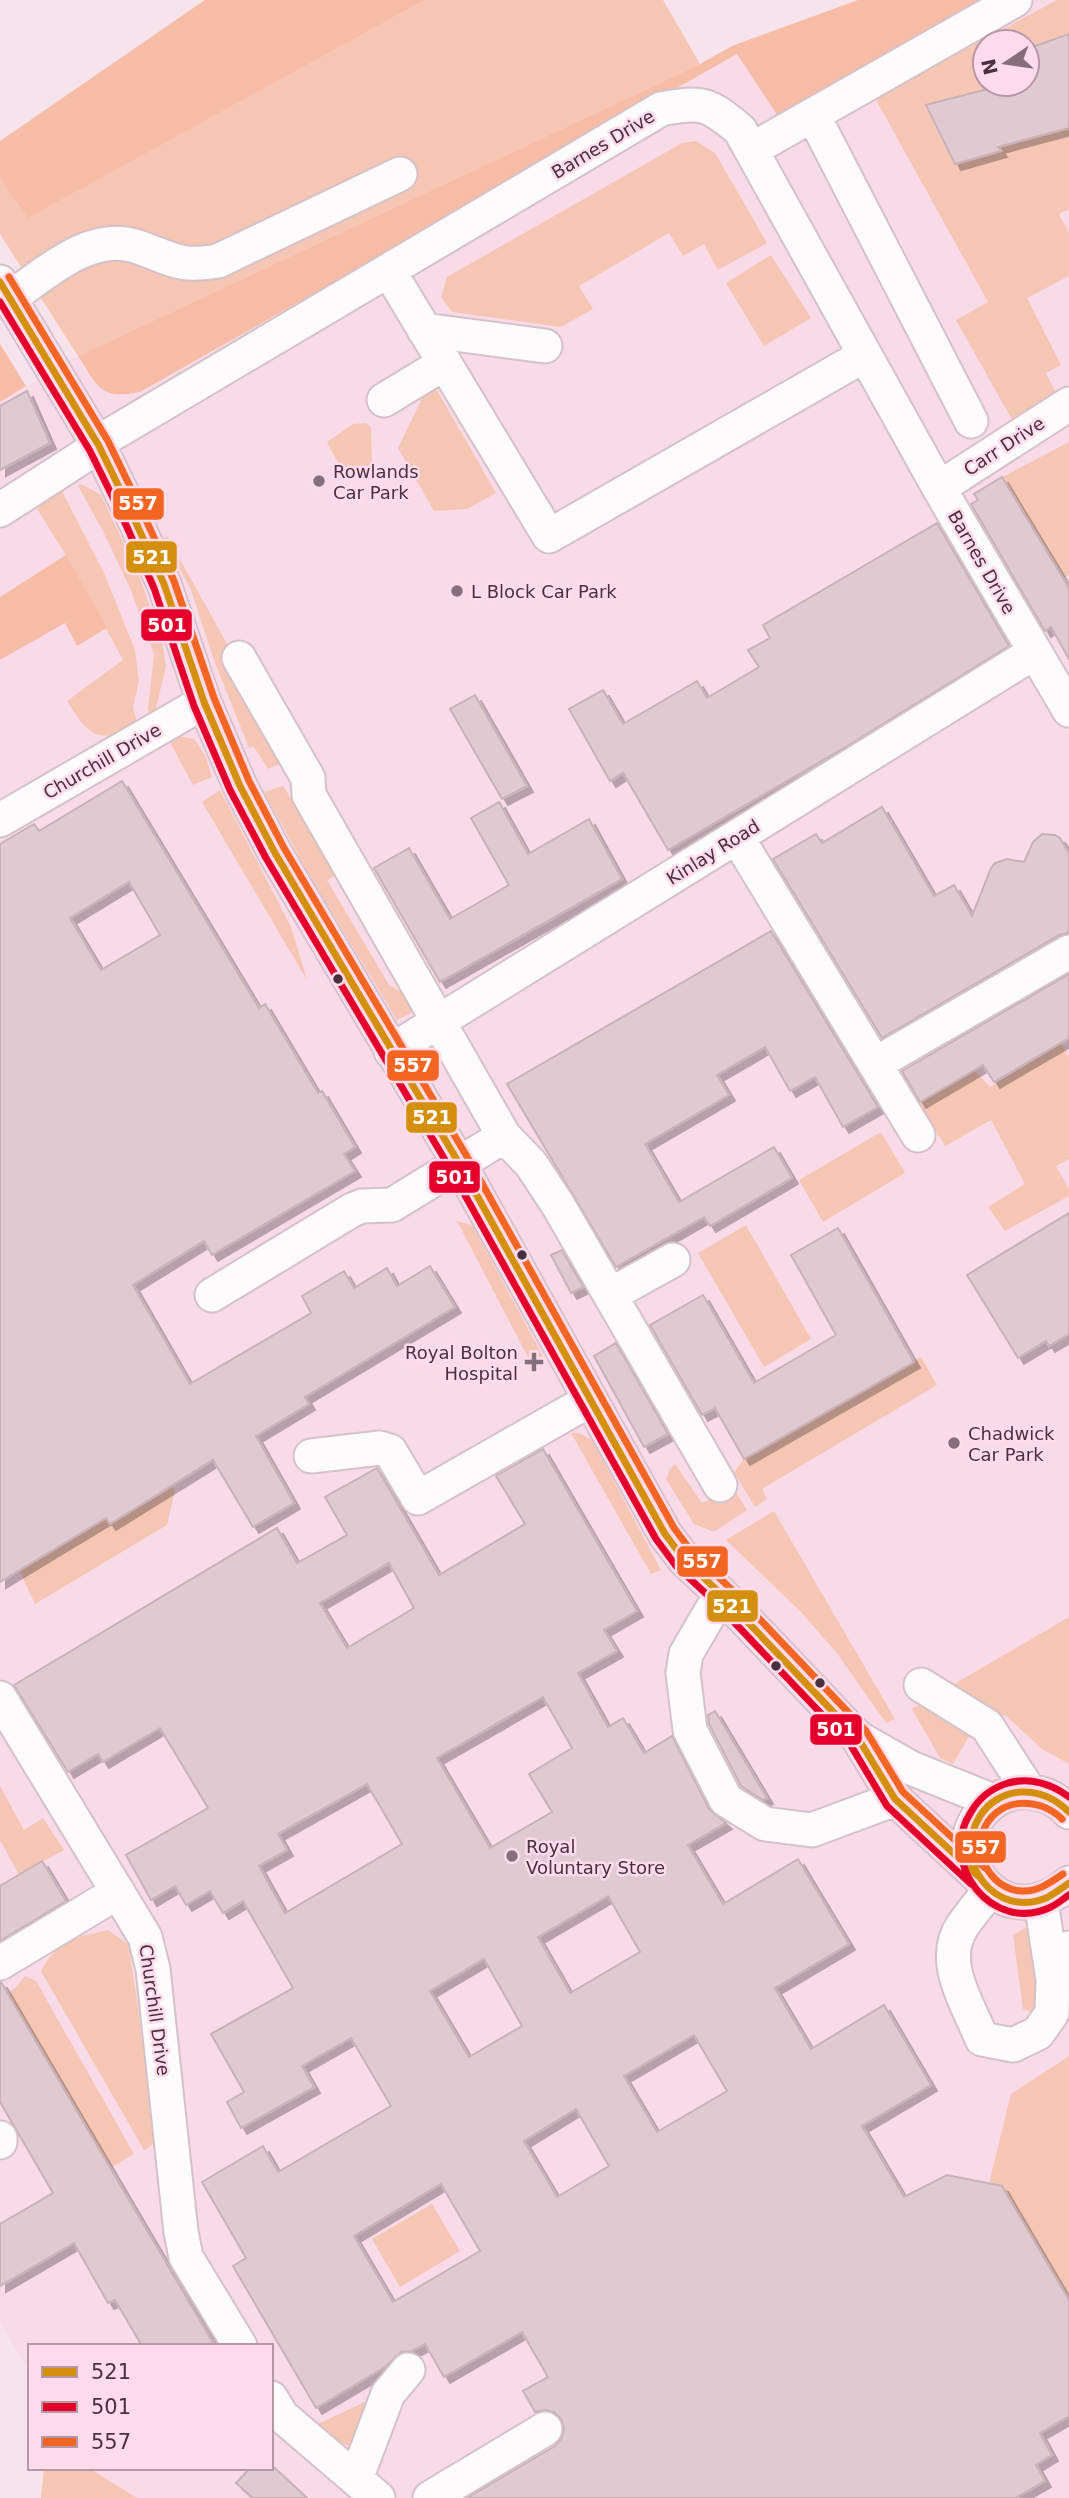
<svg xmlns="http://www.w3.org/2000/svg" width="1069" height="2498" viewBox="0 0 1069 2498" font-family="'DejaVu Sans',sans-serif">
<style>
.built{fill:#f9dae8;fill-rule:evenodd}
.green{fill:#f6c6b4;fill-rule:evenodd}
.forest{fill:#f6bca6}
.building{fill:#e0cad1;stroke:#c7b2b8;stroke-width:2;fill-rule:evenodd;filter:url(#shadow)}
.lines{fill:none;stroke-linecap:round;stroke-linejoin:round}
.minor-casing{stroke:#d5c1ca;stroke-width:37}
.minor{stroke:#fefbfc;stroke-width:33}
.bus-1-casing{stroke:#ffdbeb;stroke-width:12}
.bus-2-casing{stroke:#ffdbeb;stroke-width:12}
.bus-3-casing{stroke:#ffdbeb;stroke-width:12}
.bus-1{stroke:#d48f0c;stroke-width:7}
.bus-2{stroke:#e4002b;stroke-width:7}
.bus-3{stroke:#f26522;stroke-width:7}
.poi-dot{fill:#856f7a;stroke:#ffdbeb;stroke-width:2.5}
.bus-dot{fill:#48313c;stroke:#ffdbeb;stroke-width:2.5}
.labels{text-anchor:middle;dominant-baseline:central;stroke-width:5;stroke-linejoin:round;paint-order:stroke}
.street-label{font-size:18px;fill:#48313c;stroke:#ffdbeb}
.poi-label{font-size:18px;fill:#48313c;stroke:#ffdbeb;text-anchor:start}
.line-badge{stroke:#ffdbeb;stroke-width:2.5}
.badge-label{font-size:19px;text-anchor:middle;font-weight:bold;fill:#fff}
</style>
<defs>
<filter id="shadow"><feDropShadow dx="6" dy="6" stdDeviation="0" flood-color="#0004"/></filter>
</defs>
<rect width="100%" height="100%" fill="#f7e3ec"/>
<path class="built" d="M991,0H1069V2498H137L89,2468H271V2346H30V2372L0,2323V402L78,356L97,385L140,392L738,54ZM985,42H1027V84H985Z"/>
<path class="green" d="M425,0H663L700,64L78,356L0,234V178L29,217Z
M1057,0H1069V209L1059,214L1069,233V276L1027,298L1061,365L1046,373L1058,397L1015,425L956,320L988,302L875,98ZM985,42H1027V84H985Z
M696,141L715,153L767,243L718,270L704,244L683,256L669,233L579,286L593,309L561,327L452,312L441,297L447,277L682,143Z
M771,255L811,318L764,346L726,283Z
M431,380L496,493L467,509L434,511L398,448Z
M366,423L371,427L372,465L347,480L327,442L353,424Z
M1069,442V575L1063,579L1002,477Z
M81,484L101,495L140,578L163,646L166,667L155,711L149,714L148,708L154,654L130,588L103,531L78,486Z
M60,487L105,575L135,650L139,681L133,707L137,723C99,747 88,735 67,701L123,660L66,555L37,509Z
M167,536L231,651L288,760L268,769L254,747L249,748L215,663L191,590L163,538Z
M178,736L194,739L205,755L212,777L193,785L168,739Z
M283,786L339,873L327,880L389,985L401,992L413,1012L397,1020L307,871L264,792Z
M220,790L291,927L307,980L202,802Z
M1061,1043L1069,1058V1159L1056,1166L1069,1189V1196L1005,1231L988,1207L1025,1184L991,1120L945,1146L919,1102L974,1070L990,1087Z
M881,1132L905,1173L823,1222L799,1180Z
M457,1221L472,1225L543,1356L531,1363Z
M746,1225L811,1339L764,1367L698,1253Z
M921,1357L937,1385L762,1489L767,1499L755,1507L734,1472L744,1459Z
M571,1433H579L592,1440L661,1570L651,1574Z
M675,1464L702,1503L734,1489L747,1510L714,1532L694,1524L666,1479L670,1469Z
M173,1487L175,1490L167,1525L35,1604L19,1570L106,1518L110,1524Z
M774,1511L895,1719L886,1723L836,1652L801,1612L726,1540Z
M1069,1617V1764L1042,1749L1005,1715L995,1719L944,1690Z
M923,1703L940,1719L963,1727L971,1733L953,1764L940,1758L912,1709Z
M0,1786L24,1830L43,1818L64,1850L19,1875L0,1840Z
M1025,1928L1034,1929L1039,2005L1033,2012L1023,2009L1013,1935Z
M108,1930L128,1944C140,2010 145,2077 156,2143L144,2150L41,1971C57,1940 75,1937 108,1930Z
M25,1976L36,1981L134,2154L111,2168L8,1993L17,1986Z
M1069,2056V2300L1003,2186L989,2183L1011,2094Z
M432,2204L460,2251L400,2287L372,2239Z
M371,2399L363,2437L350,2446L333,2441L318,2424Z
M44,2468H89L137,2498H41Z"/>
<path class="forest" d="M205,0H425L28,218L0,178V141Z
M858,0H991L781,121L737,54L140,392C100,400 98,387 78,356L700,64L732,46Z
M0,344L26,386L0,402Z
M66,555L107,628L77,646L65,623L0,660V597Z"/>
<path class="building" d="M1069,34V128L998,147L1001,151L955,164L926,105L1007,84H1027V49Z
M27,391L50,443L0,470V406Z
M1002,477L1069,588V659L1051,627L1045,631L971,504L978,500L974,494Z
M937,523L1009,646L844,748L668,850L623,773L610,781L569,709L603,690L623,724L697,681L707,698L759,667L748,650L770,638L763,625Z
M475,695L527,786L502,799L450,709Z
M122,781L259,1008L265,1004L318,1093L322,1091L355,1147L344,1154L355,1171L212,1255L204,1241L133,1285L190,1384L311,1313L302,1296L344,1271L354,1288L387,1268L397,1286L430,1266L455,1307L305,1397L309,1404L256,1436L294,1503L253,1527L213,1460L110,1524L106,1518L0,1582V844L34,824L39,831ZM129,882L160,935L101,970L70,918Z
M499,802L528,854L589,819L622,879L440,982L374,868L409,848L450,919L509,885L471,818Z
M882,807L934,896L954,885L972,916L991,868L995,863L1007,859L1024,862L1033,842L1042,834L1055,835L1060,838L1069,854V933L1059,935L882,1038L773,859L816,834L822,843Z
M771,931L878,1107L843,1127L815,1077L790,1091L765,1047L717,1075L729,1095L645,1144L679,1202L774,1147L792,1178L710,1226L704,1217L616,1267L507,1084Z
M1069,974V1038L994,1082L983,1065L920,1102L902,1071Z
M1069,1213V1334L1049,1346L1046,1341L1018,1358L967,1275Z
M838,1228L914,1362L744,1459L715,1408L702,1415L650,1325L703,1295L754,1383L836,1335L791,1255Z
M562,1250L583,1287L571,1293L551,1255Z
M616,1343L668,1434L644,1447L594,1356Z
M543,1449L637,1611L604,1630L617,1651L578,1673L608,1727L623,1718L644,1753L672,1736L709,1809L726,1823L688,1845L723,1904L798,1859L849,1944L775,1988L811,2049L884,2005L931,2085L862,2126L904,2197L947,2175L1002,2186L1069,2300V2416L1040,2433L1052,2455L1036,2465L1045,2481L1015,2498H467L555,2446L562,2438L564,2428L561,2419L554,2412L545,2410L535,2412L523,2391L548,2377L522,2332L444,2377L425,2344L412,2351L401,2352L385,2367L316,2408L233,2266L246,2258L202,2182L263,2146L278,2172L391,2106L351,2038L302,2066L314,2087L241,2128L227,2102L244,2092L211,2034L293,1988L243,1901L223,1913L210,1891L186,1905L175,1886L151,1900L126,1855L208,1808L160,1728L103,1762L98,1754L68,1772L14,1685L277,1528L297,1563L347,1535L325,1497L377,1468L439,1575L525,1524L496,1476ZM389,1563L414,1608L347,1648L320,1603ZM543,1697L572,1748L529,1774L552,1812L490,1848L437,1758ZM367,1784L402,1844L285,1913L259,1866L287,1850L278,1834ZM608,1896L640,1952L570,1993L538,1937ZM484,1959L522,2026L469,2057L430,1991ZM694,2035L727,2091L657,2132L624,2076ZM576,2109L609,2166L557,2197L524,2141ZM441,2184L480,2251L393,2302L354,2236Z
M715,1711L767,1798L763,1800L741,1786L709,1724L708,1715Z
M42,1861L66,1901L0,1941V1886Z
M0,1982H1L215,2346H142L115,2300L108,2303L74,2243L0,2286V2224L53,2193L0,2102Z
M250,2468H275L307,2498H253L236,2483Z"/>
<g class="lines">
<defs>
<path id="minor" d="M813,115L971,421
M751,150L1015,0
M389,271L549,536L865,355
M0,282L99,446L131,512L164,584L204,702L240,786L275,853L460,1165L665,1534L684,1559L721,1594L858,1738L895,1799L978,1876
M10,298C45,274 89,232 135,246C172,258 176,268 218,261L400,174
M424,330L545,346
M384,400L445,363
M97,443L661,109C702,101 708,103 740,130L939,488L1069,710
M939,488L1069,404
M0,510L99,446
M0,820L204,702
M737,837L918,1135
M391,1051L1035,652
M875,1064L1069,952
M504,1136L531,1164L558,1205L720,1485
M212,1295L352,1210L362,1206L392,1205L504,1136L309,795L308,778L239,658
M610,1295L673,1260
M311,1456L380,1448L390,1451L418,1498L590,1400
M721,1594L686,1654L683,1673L690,1730L726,1800L765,1824L812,1830L895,1799
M921,1685L987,1726L1029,1791
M0,1698L145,1937L153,1969L181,2232L186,2257L240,2346
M860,1739L911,1768L993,1801
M1069,1812C1055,1796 1037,1790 1017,1792C1004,1794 993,1801 984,1810C939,1856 1005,1940 1069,1883
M990,1890C981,1902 971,1913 963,1925C938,1961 968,2004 982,2039L1013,2045L1038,2033L1052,2013L1053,1980L1064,1951L1069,1948
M1041,1901L1053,1980
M0,1963L118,1892
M0,2138V2142
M271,2398L282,2416L378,2498
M356,2479L388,2394L408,2370
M430,2498L545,2429"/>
</defs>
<use href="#minor" class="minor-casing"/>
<use href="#minor" class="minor"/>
<defs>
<path id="bus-1" d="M0,282L99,446L131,512L164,584L204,702L240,786L275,853L460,1165L665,1534L684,1559L721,1594L858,1738L895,1799L978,1876
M1069,1812C1056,1799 1040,1791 1021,1792C1004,1793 989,1802 980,1816C951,1862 996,1919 1046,1898C1054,1894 1062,1888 1069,1883"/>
<path id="bus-2" d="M0,302L90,451L122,516L154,588L194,706L230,790L266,858L451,1170L656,1539L676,1566L714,1601L850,1744L887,1806L971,1884
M1069,1797C1052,1784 1030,1777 1008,1783C992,1788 979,1798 971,1812C937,1864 993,1935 1051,1907C1057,1904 1063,1899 1069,1895"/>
<path id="bus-3" d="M9,277L108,441L140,507L174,581L214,698L249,781L284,848L469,1160L674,1528L692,1552L729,1587L866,1731L903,1792L985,1868
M1062,1819C1038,1795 994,1797 982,1834C974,1860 996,1892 1024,1891C1039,1891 1051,1882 1063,1874"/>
</defs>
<use href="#bus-1" class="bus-1-casing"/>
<use href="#bus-2" class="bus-2-casing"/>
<use href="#bus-3" class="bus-3-casing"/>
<use href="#bus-1" class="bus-1"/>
<use href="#bus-2" class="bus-2"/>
<use href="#bus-3" class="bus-3"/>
</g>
<g class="poi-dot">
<circle cx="319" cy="481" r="7"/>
<circle cx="457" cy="591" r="7"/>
<path d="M530.5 1351.5h7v7h7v7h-7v7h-7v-7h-7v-7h7z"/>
<circle cx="954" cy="1443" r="7"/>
<circle cx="512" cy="1856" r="7"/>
</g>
<g class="bus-dot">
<circle cx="338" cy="979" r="6"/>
<circle cx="522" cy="1255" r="6"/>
<circle cx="776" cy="1666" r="6"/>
<circle cx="820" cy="1683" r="6"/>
</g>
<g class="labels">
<g class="street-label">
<text transform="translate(603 144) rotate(-31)">Barnes Drive</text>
<text transform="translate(1004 446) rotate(-33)">Carr Drive</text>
<text transform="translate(982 562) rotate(60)">Barnes Drive</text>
<text transform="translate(102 761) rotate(-30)">Churchill Drive</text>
<text transform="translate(713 852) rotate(-32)">Kinlay Road</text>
<text transform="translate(155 2010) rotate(82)">Churchill Drive</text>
</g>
<g class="poi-label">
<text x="333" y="471">Rowlands<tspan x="333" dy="21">Car Park</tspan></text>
<text x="471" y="591">L Block Car Park</text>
<text x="518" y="1352" text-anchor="end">Royal Bolton<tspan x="518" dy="21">Hospital</tspan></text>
<text x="968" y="1433">Chadwick<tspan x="968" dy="21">Car Park</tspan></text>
<text x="526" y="1846">Royal<tspan x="526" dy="21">Voluntary Store</tspan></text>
</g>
</g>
<g class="line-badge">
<rect x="112" y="487" width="53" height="34" rx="7" fill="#f26522"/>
<rect x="125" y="540" width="53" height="34" rx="7" fill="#d48f0c"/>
<rect x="140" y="608" width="53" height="34" rx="7" fill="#e4002b"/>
<rect x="386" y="1049" width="54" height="33" rx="7" fill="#f26522"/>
<rect x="405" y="1101" width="53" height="33" rx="7" fill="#d48f0c"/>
<rect x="428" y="1160" width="53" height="34" rx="7" fill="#e4002b"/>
<rect x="676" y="1545" width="53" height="33" rx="7" fill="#f26522"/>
<rect x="706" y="1589" width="53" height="34" rx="7" fill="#d48f0c"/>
<rect x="809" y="1713" width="54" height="33" rx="7" fill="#e4002b"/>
<rect x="954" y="1830" width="53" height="34" rx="7" fill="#f26522"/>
</g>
<g class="badge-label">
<text x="138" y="510">557</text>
<text x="152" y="564">521</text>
<text x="167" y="632">501</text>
<text x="413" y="1072">557</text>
<text x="432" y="1124">521</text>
<text x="455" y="1184">501</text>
<text x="702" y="1568">557</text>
<text x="732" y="1613">521</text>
<text x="836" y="1736">501</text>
<text x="981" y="1854">557</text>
</g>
<rect x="28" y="2344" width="245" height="126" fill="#ffdbeb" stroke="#b697a5" stroke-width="2"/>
<rect x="42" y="2367" width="35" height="10" fill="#d48f0c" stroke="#b697a5" stroke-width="2"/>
<text x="91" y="2379" font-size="21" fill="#48313c">521</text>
<rect x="42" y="2402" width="35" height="10" fill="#e4002b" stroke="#b697a5" stroke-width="2"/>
<text x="91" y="2414" font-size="21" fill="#48313c">501</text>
<rect x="42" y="2437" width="35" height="10" fill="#f26522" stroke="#b697a5" stroke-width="2"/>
<text x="91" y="2449" font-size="21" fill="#48313c">557</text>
<g transform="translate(1006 63) rotate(257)"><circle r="33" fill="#ffdbeb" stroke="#b697a5" stroke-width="2"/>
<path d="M0-5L12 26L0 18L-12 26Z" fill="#856f7a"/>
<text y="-10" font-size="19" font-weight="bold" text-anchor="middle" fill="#48313c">N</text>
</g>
</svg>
